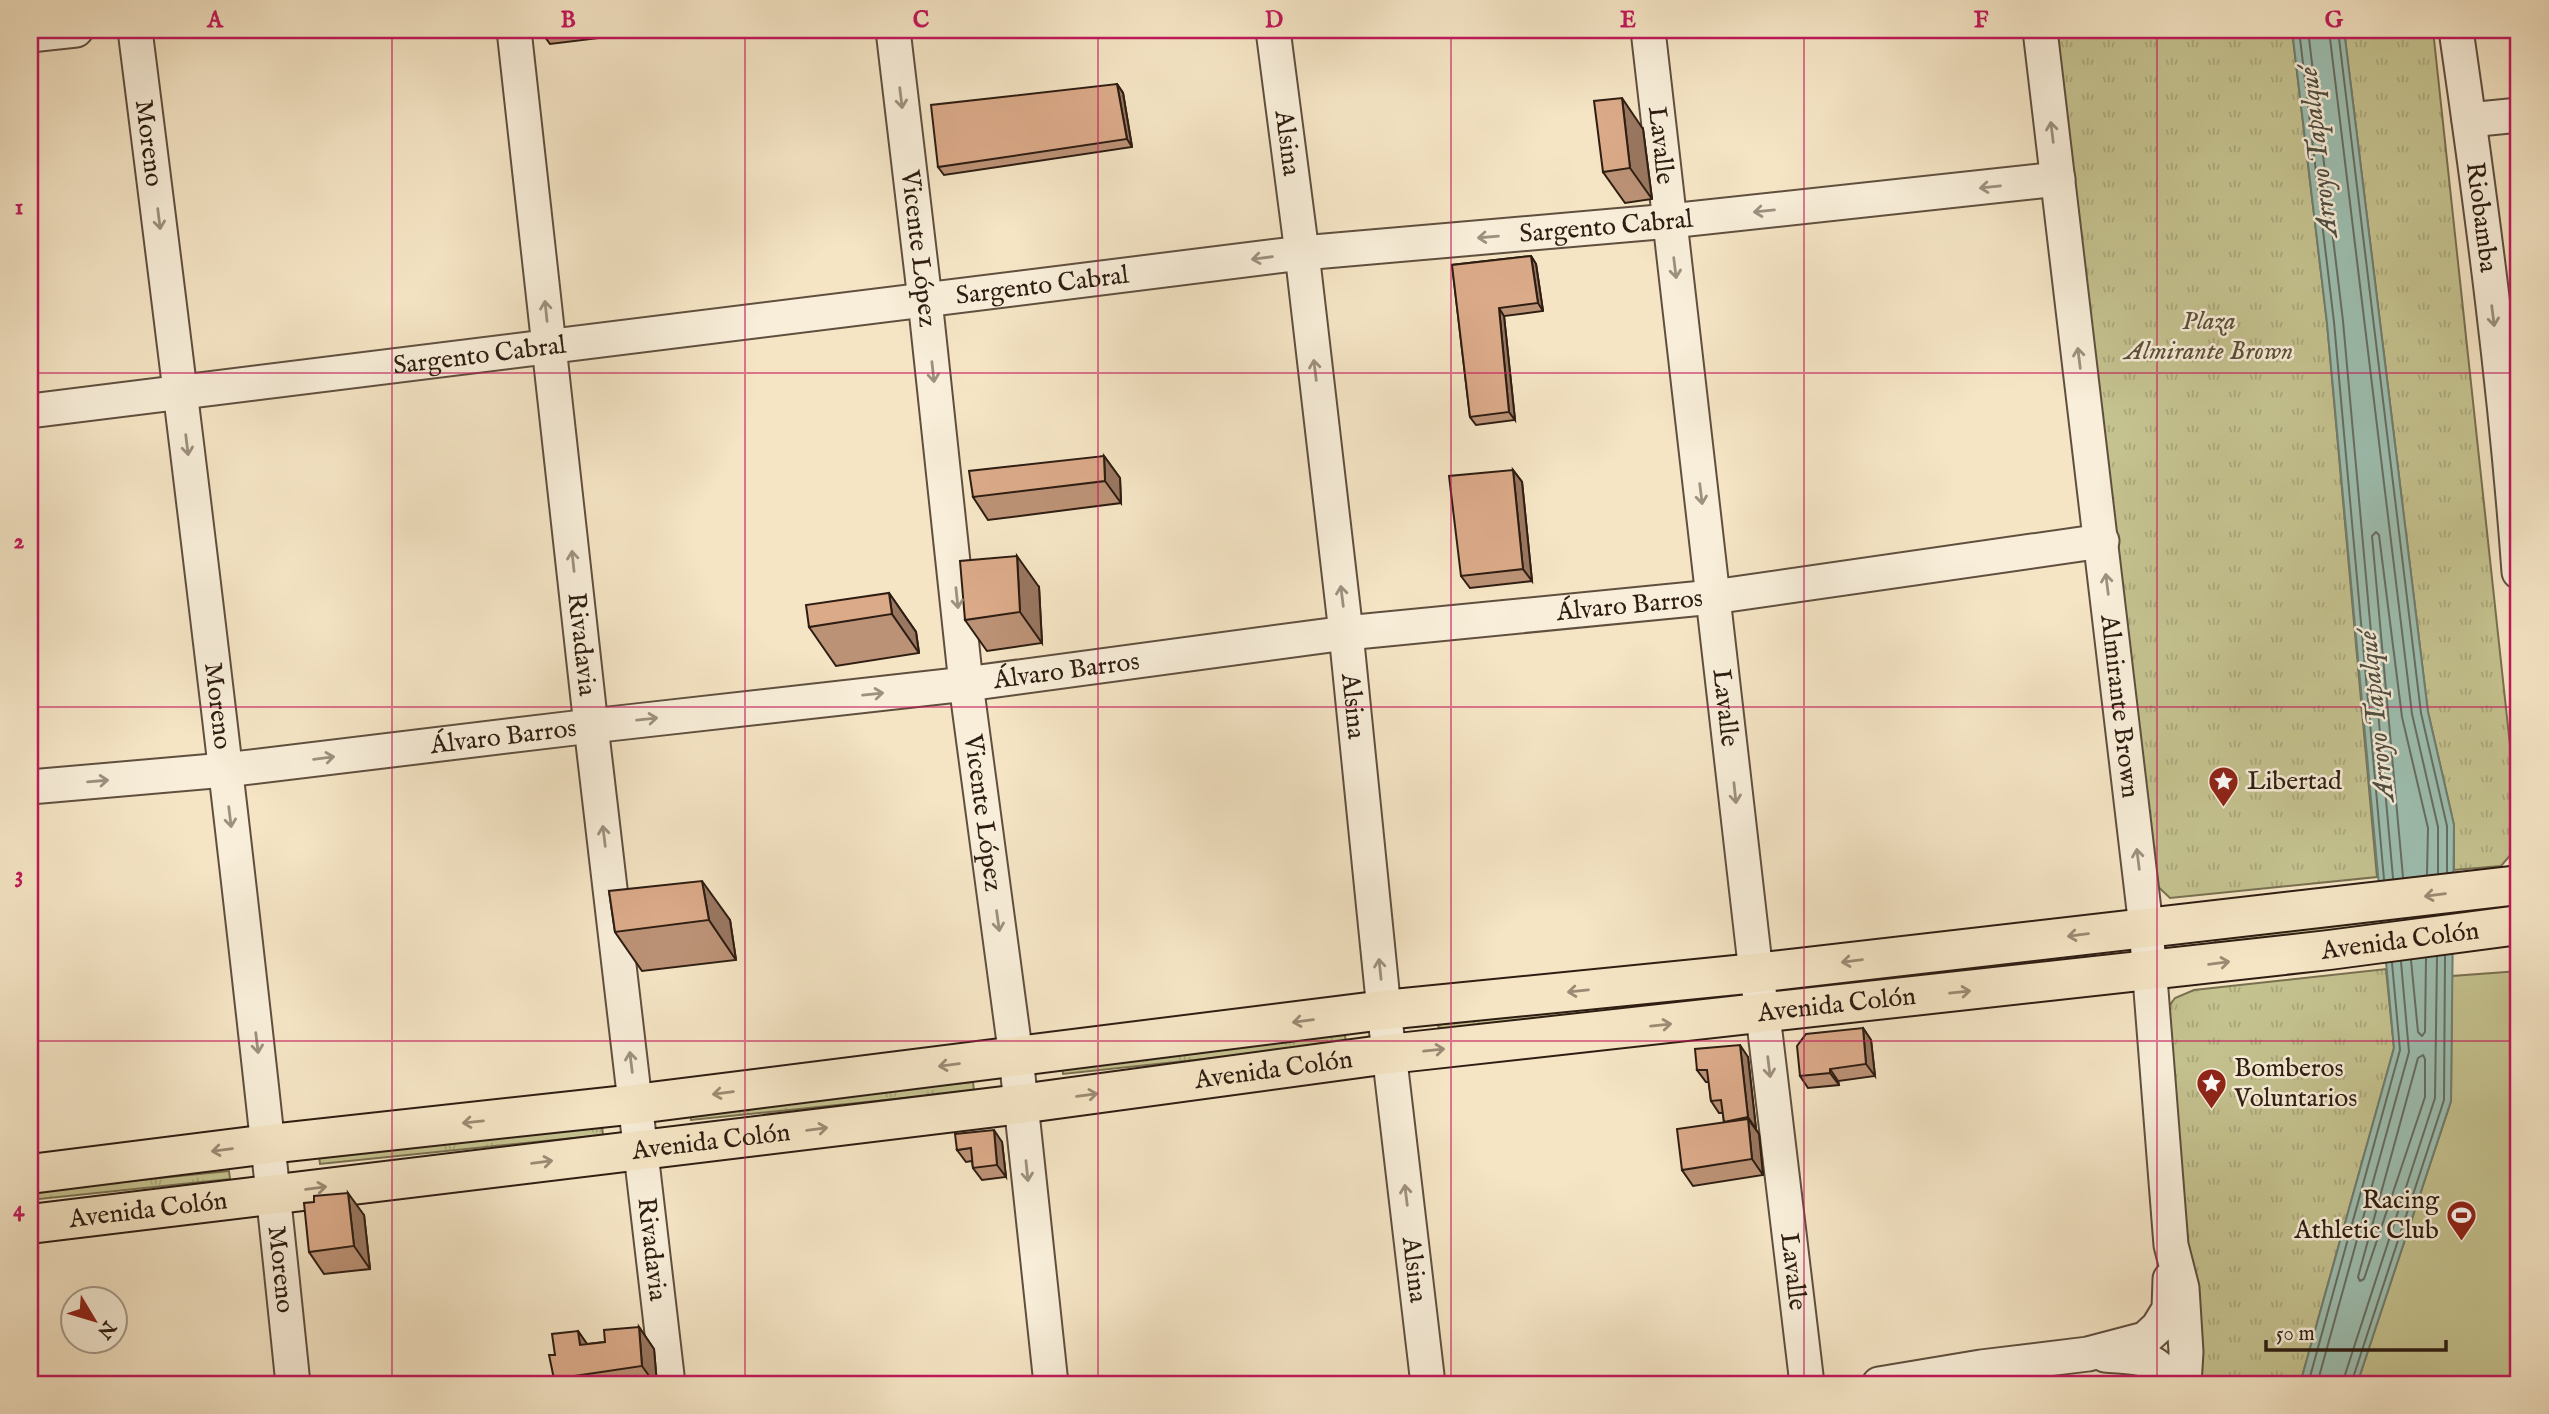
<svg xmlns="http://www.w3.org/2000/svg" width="2549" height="1414" viewBox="0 0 2549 1414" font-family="'IM FELL English',serif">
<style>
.grass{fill:url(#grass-tufts);stroke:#797050;stroke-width:2}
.pitch{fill:#c4c28f;stroke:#797050;stroke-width:2}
.water{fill:#9dbfb1;stroke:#717e71;stroke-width:2}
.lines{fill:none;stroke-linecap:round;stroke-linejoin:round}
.shore{stroke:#666e62;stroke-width:2}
.minor-casing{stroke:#604f3f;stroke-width:37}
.major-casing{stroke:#2e1d12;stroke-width:42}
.minor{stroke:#f8eed9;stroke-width:33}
.major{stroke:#f5e5c5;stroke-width:38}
.wall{fill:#bc9276;stroke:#2e1d12;stroke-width:2}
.shaded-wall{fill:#997760;stroke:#2e1d12;stroke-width:2}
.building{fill:#dbaa89;stroke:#2e1d12;stroke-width:2}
.oneway{stroke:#9d907f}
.oneway2{stroke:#9b8b74}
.grid{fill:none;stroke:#c2185b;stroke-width:2;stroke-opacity:0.55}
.labels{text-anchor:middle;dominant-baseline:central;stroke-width:5;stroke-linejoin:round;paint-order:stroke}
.street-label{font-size:26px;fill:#2e1d12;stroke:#f8eed9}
.park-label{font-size:26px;font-style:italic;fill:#5b4f38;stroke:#f8eed9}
.poi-label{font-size:26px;fill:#2e1d12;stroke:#f8eed9;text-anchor:start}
.water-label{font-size:28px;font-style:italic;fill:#4f4e42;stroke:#f8eed9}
.neatline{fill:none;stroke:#c2185b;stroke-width:2.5}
.grid-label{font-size:23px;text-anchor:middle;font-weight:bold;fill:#c2185b}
</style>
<defs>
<pattern id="grass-tufts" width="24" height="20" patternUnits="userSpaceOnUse" patternTransform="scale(1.75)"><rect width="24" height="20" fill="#c4c28f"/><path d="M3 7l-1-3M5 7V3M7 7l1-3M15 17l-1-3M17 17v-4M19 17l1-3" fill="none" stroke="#a9a67a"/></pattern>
</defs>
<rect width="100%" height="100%" fill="#f5e5c5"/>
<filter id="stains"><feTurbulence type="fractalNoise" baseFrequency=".00286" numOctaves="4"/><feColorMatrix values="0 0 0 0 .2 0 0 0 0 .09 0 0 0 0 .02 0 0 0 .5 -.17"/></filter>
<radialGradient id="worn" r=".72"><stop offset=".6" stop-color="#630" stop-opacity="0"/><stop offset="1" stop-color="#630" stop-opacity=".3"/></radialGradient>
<path class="grass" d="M2053,30H2292L2327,323L2377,877L2170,898L2152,881Z
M2344,30H2433L2519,829V845L2501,866L2454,870V825L2428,712Z
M2497,904L2498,913L2215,943L2214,934Z
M2090,950L2091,959L1808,989L1807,980Z
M2386,969L2394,1048L2300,1384H2197L2166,1010L2175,998L2194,990Z
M1721,993L1722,1001L1439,1031L1438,1022Z
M1345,1035L1346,1044L1063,1074L1062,1065Z
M973,1082L974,1091L691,1120L690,1111Z
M602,1126L603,1135L320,1164L319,1156Z
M229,1171L230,1179L30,1200V1191Z"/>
<path class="pitch" d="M2519,971V1384H2357L2451,1101L2452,976Z"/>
<path class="water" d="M2292,30H2344L2428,712L2454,825L2451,1101L2357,1384H2300L2394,1048L2327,323Z"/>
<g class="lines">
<path class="shore" d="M2299,30L2334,322L2384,879
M2308,30L2343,321L2393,878
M2329,30L2412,714L2438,827V873
M2338,30L2421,713L2447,826V872
M2403,877L2372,536L2376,532L2379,535L2402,717L2428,828L2427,874
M2411,960L2418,1032L2422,1036L2425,1032L2426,958
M2423,1055L2425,1059V1097L2364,1279L2360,1281L2358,1277L2418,1058Z
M2308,1384L2400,1050L2392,963
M2317,1384L2409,1052L2401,962
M2342,1384L2435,1098L2437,957
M2351,1384L2444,1100L2445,956"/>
<defs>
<g id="minor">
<path id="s1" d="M135,30C192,481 247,932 293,1384"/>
<path id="s2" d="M514,30L591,726L668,1384"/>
<path id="s3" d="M893,30L925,300L966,684L1016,1057L1051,1384"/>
<path id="s4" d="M1273,30L1302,253L1346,633L1384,1010L1428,1384"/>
<path id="s5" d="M1648,30L1756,973L1763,1015L1807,1384"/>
<path id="s6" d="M2040,30L2146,927L2171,1245L2182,1288L2186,1352L2184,1384"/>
<path id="s7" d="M2456,30C2482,209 2506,391 2519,572"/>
<path d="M30,35L76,30"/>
<path d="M2469,120L2519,115"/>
<path id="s8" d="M30,411L1302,253L1670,221L2058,179"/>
<path id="s9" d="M30,787L225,770L591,726L966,684L1346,633L1713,597L2102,541"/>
<path d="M2105,1355C2136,1358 2155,1354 2171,1384"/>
<path d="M1879,1384L1981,1367L2088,1354L2145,1339L2158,1327L2169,1309L2170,1279"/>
</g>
<g id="major">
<path d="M30,1174L269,1144L636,1104L1384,1010L1756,973L2519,885"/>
<path id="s10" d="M30,1224L1020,1104L1389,1054L2329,950L2519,925"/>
</g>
</defs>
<use href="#minor" class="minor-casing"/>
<use href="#major" class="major-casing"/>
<use href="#minor" class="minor"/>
<use href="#major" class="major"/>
</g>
<path class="wall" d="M540,30H615L616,36L550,44Z
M1117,84L1123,93L1132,147L944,175L938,167Z
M1643,129L1652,199L1625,203L1603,172Z
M1531,256L1536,264L1543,311L1504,316L1515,420L1476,425L1470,417L1452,265Z
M1104,456L1120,478L1121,503L988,520L973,497Z
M1513,470L1522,482L1532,581L1470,588L1461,576Z
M1039,587L1042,643L987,651L965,620Z
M889,593L916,632L919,653L836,666L809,627Z
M609,891L730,920L736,960L642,971L615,932Z
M1863,1028L1871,1040L1875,1076L1838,1081L1839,1085L1808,1088L1800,1076Z
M1748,1057L1756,1129L1759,1134L1763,1175L1693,1186L1682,1170L1724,1122L1723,1113H1719L1711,1101L1709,1082H1706L1697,1070Z
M1002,1142L1006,1177L982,1180L973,1168L972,1161L966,1162L957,1150Z
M314,1202L364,1215L370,1269L324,1274L309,1252Z
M639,1327L654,1349L657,1384H557L554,1379L555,1355L578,1331L587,1344L605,1342Z"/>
<path class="shaded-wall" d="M1117,84L1123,93L1132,147L1127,139Z
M1622,98L1643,129L1652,199L1630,168Z
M1531,256L1536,264L1543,311L1538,303Z
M1499,308L1504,316L1515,420L1509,412Z
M1104,456L1120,478L1121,503L1105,481Z
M1513,470L1522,482L1532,581L1523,569Z
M1017,556L1039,587L1042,643L1020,612Z
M889,593L916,632L919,653L892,614Z
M702,881L730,920L736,960L709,920Z
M1863,1028L1871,1040L1875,1076L1866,1064Z
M1740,1045L1748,1057L1756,1129L1748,1117Z
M1830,1069L1838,1081L1839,1085L1830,1073Z
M1748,1119L1759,1134L1763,1175L1752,1159Z
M994,1130L1002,1142L1006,1177L997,1165Z
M348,1193L364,1215L370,1269L354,1246Z
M639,1327L654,1349L657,1384H655L642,1366Z
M578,1331L594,1354L580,1345Z"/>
<path class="building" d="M1117,84L1127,139L938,167L931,105Z
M1622,98L1630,168L1603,172L1594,101Z
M1531,256L1538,303L1499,308L1509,412L1470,417L1452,265Z
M1104,456L1105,481L973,497L969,471Z
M1513,470L1523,569L1461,576L1449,476Z
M1017,556L1020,612L965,620L960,561Z
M889,593L892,614L809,627L806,605Z
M702,881L709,920L615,932L609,891Z
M1863,1028L1866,1064L1830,1069V1073L1800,1076L1797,1046L1806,1034Z
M1740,1045L1748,1117L1724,1122L1721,1100L1711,1101L1707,1070H1697L1695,1049Z
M1748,1119L1752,1159L1682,1170L1677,1129Z
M994,1130L997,1165L973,1168L971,1148L957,1150L955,1134Z
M348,1193L354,1246L309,1252L304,1203L314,1202V1196Z
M639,1327L642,1366L554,1379L549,1355H555L552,1334L578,1331L580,1345L605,1342L604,1330Z"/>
<defs><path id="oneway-shaft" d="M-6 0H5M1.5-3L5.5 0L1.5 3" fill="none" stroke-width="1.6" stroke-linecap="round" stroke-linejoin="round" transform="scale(1.75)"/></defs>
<g class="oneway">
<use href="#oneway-shaft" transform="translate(901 98) rotate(83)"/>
<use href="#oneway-shaft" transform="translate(2052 132) rotate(-97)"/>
<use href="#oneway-shaft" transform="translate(1990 187) rotate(174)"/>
<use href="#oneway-shaft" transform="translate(1764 211) rotate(174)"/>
<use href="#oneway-shaft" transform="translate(159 219) rotate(83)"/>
<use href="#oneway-shaft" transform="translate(1488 237) rotate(175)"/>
<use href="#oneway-shaft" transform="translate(1262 258) rotate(173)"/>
<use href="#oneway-shaft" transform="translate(1675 268) rotate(83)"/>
<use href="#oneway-shaft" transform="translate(546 311) rotate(-96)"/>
<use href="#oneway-shaft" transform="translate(2493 316) rotate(83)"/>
<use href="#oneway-shaft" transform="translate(2079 358) rotate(-97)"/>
<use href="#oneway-shaft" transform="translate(1315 370) rotate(-97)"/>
<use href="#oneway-shaft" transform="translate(933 372) rotate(84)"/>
<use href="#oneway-shaft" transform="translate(187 445) rotate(83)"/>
<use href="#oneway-shaft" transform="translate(1701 494) rotate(83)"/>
<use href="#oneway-shaft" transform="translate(573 561) rotate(-96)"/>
<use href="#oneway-shaft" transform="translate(2107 584) rotate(-97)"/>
<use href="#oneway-shaft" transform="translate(1342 596) rotate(-97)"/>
<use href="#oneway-shaft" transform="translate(957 598) rotate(84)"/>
<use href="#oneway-shaft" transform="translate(873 694) rotate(-6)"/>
<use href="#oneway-shaft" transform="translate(647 719) rotate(-6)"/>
<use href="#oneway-shaft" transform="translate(324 758) rotate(-7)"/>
<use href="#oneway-shaft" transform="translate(98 781) rotate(-5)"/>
<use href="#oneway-shaft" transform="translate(1735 793) rotate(84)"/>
<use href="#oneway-shaft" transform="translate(230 817) rotate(83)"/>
<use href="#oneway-shaft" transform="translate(604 836) rotate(-97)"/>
<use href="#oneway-shaft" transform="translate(2138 859) rotate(-97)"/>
<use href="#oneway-shaft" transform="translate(998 921) rotate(82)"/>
<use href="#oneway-shaft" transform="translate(1380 969) rotate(-96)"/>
<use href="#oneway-shaft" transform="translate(257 1043) rotate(83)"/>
<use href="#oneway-shaft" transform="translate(631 1062) rotate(-97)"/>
<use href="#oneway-shaft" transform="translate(1769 1067) rotate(83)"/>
<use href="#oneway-shaft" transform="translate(1027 1171) rotate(84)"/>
<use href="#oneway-shaft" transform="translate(1406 1195) rotate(-97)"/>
</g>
<g class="oneway2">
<use href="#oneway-shaft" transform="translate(2435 895) rotate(173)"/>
<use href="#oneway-shaft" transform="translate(2078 935) rotate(173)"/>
<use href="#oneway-shaft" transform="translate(1852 961) rotate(173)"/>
<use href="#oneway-shaft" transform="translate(2219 963) rotate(-7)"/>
<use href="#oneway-shaft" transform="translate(1578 991) rotate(174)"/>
<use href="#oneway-shaft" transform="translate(1960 992) rotate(-6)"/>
<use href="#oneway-shaft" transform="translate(1303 1021) rotate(173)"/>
<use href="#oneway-shaft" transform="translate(1661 1025) rotate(-6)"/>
<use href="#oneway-shaft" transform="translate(1434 1050) rotate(-6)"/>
<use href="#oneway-shaft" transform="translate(949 1065) rotate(173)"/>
<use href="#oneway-shaft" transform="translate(723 1093) rotate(173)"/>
<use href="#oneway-shaft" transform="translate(1087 1095) rotate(-8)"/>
<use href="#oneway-shaft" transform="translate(473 1122) rotate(174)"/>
<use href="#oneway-shaft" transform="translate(817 1129) rotate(-7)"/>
<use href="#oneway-shaft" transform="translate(222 1150) rotate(173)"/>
<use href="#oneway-shaft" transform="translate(542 1162) rotate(-7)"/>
<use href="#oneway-shaft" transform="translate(316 1188) rotate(-7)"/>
</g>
<path class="grid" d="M392,30V1384M745,30V1384M1098,30V1384M1451,30V1384M1804,30V1384M2157,30V1384M30,373H2519M30,707H2519M30,1041H2519"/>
<defs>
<symbol id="sight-pin" viewBox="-11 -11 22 30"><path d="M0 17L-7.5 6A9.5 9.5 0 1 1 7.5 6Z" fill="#8f2418" stroke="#f8eed9"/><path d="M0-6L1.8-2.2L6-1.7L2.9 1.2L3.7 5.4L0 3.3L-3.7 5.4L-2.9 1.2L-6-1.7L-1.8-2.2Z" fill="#fff"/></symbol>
<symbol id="stadium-pin" viewBox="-11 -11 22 30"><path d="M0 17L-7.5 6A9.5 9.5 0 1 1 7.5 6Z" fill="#8f2418" stroke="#f8eed9"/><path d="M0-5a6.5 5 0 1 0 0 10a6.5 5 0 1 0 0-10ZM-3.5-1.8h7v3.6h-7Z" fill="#fff"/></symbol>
</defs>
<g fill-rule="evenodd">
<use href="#sight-pin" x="2206" y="764" width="35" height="47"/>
<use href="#sight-pin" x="2194" y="1066" width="35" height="47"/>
<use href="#stadium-pin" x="2444" y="1198" width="35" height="47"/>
</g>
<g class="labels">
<g class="street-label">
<text stroke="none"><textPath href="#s1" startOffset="114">Moreno</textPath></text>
<text stroke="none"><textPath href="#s4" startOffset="114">Alsina</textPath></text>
<text stroke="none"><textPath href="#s5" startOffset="116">Lavalle</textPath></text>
<text stroke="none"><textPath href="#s7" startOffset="189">Riobamba</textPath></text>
<text stroke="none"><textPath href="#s8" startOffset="1587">Sargento Cabral</textPath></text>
<text stroke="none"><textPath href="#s3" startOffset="220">Vicente López</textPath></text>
<text stroke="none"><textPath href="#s8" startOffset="1020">Sargento Cabral</textPath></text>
<text stroke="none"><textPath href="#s8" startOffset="453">Sargento Cabral</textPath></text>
<text stroke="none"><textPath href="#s9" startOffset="1610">Álvaro Barros</textPath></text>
<text stroke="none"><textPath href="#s2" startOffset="618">Rivadavia</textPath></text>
<text stroke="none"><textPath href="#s9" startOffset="1043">Álvaro Barros</textPath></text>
<text stroke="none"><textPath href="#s1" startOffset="681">Moreno</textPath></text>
<text stroke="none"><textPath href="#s4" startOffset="681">Alsina</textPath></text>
<text stroke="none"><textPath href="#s5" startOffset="682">Lavalle</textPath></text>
<text stroke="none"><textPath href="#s6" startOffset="681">Almirante Brown</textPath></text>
<text stroke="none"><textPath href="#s9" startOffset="476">Álvaro Barros</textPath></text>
<text stroke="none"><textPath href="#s3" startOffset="788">Vicente López</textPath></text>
<text stroke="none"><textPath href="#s10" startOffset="2387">Avenida Colón</textPath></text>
<text stroke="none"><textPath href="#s10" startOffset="1820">Avenida Colón</textPath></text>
<text stroke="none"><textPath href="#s10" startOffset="1253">Avenida Colón</textPath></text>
<text stroke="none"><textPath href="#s10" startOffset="686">Avenida Colón</textPath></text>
<text stroke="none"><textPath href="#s10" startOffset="119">Avenida Colón</textPath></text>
<text stroke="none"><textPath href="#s2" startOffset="1227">Rivadavia</textPath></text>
<text stroke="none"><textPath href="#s1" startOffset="1248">Moreno</textPath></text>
<text stroke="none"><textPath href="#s4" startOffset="1248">Alsina</textPath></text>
<text stroke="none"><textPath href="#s5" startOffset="1250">Lavalle</textPath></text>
</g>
<g class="park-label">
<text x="2209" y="321">Plaza<tspan x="2209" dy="30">Almirante Brown</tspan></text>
</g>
<g class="poi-label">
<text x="2247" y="781">Libertad</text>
<text x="2234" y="1068">Bomberos<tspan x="2234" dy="30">Voluntarios</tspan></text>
<text x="2439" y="1200" text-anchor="end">Racing<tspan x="2439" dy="30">Athletic Club</tspan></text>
</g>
<g class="water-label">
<text transform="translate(2319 152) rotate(-97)">Arroyo Tapalqué</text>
<text transform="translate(2377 716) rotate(-96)">Arroyo Tapalqué</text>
</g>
</g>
<rect width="2549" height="1414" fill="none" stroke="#f5e5c5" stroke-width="77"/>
<g transform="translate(94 1320) rotate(128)"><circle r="33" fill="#f8eed9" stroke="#a79a89" stroke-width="2"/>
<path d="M0-5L12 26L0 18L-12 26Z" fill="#8f2418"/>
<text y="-10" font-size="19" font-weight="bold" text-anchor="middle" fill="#2e1d12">N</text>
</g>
<path d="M2266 1340v10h180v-10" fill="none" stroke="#2e1d12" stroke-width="3.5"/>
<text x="2276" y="1340" font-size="21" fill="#2e1d12" stroke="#f8eed9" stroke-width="5" paint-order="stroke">50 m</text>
<rect x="38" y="38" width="2472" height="1338" class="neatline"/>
<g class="grid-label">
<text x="215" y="27">A</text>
<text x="568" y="27">B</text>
<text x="921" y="27">C</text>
<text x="1274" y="27">D</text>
<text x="1628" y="27">E</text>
<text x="1981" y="27">F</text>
<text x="2334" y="27">G</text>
<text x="19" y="214">1</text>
<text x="19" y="548">2</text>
<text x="19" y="882">3</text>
<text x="19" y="1216">4</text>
</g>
<rect width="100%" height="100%" filter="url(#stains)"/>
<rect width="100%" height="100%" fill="url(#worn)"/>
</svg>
